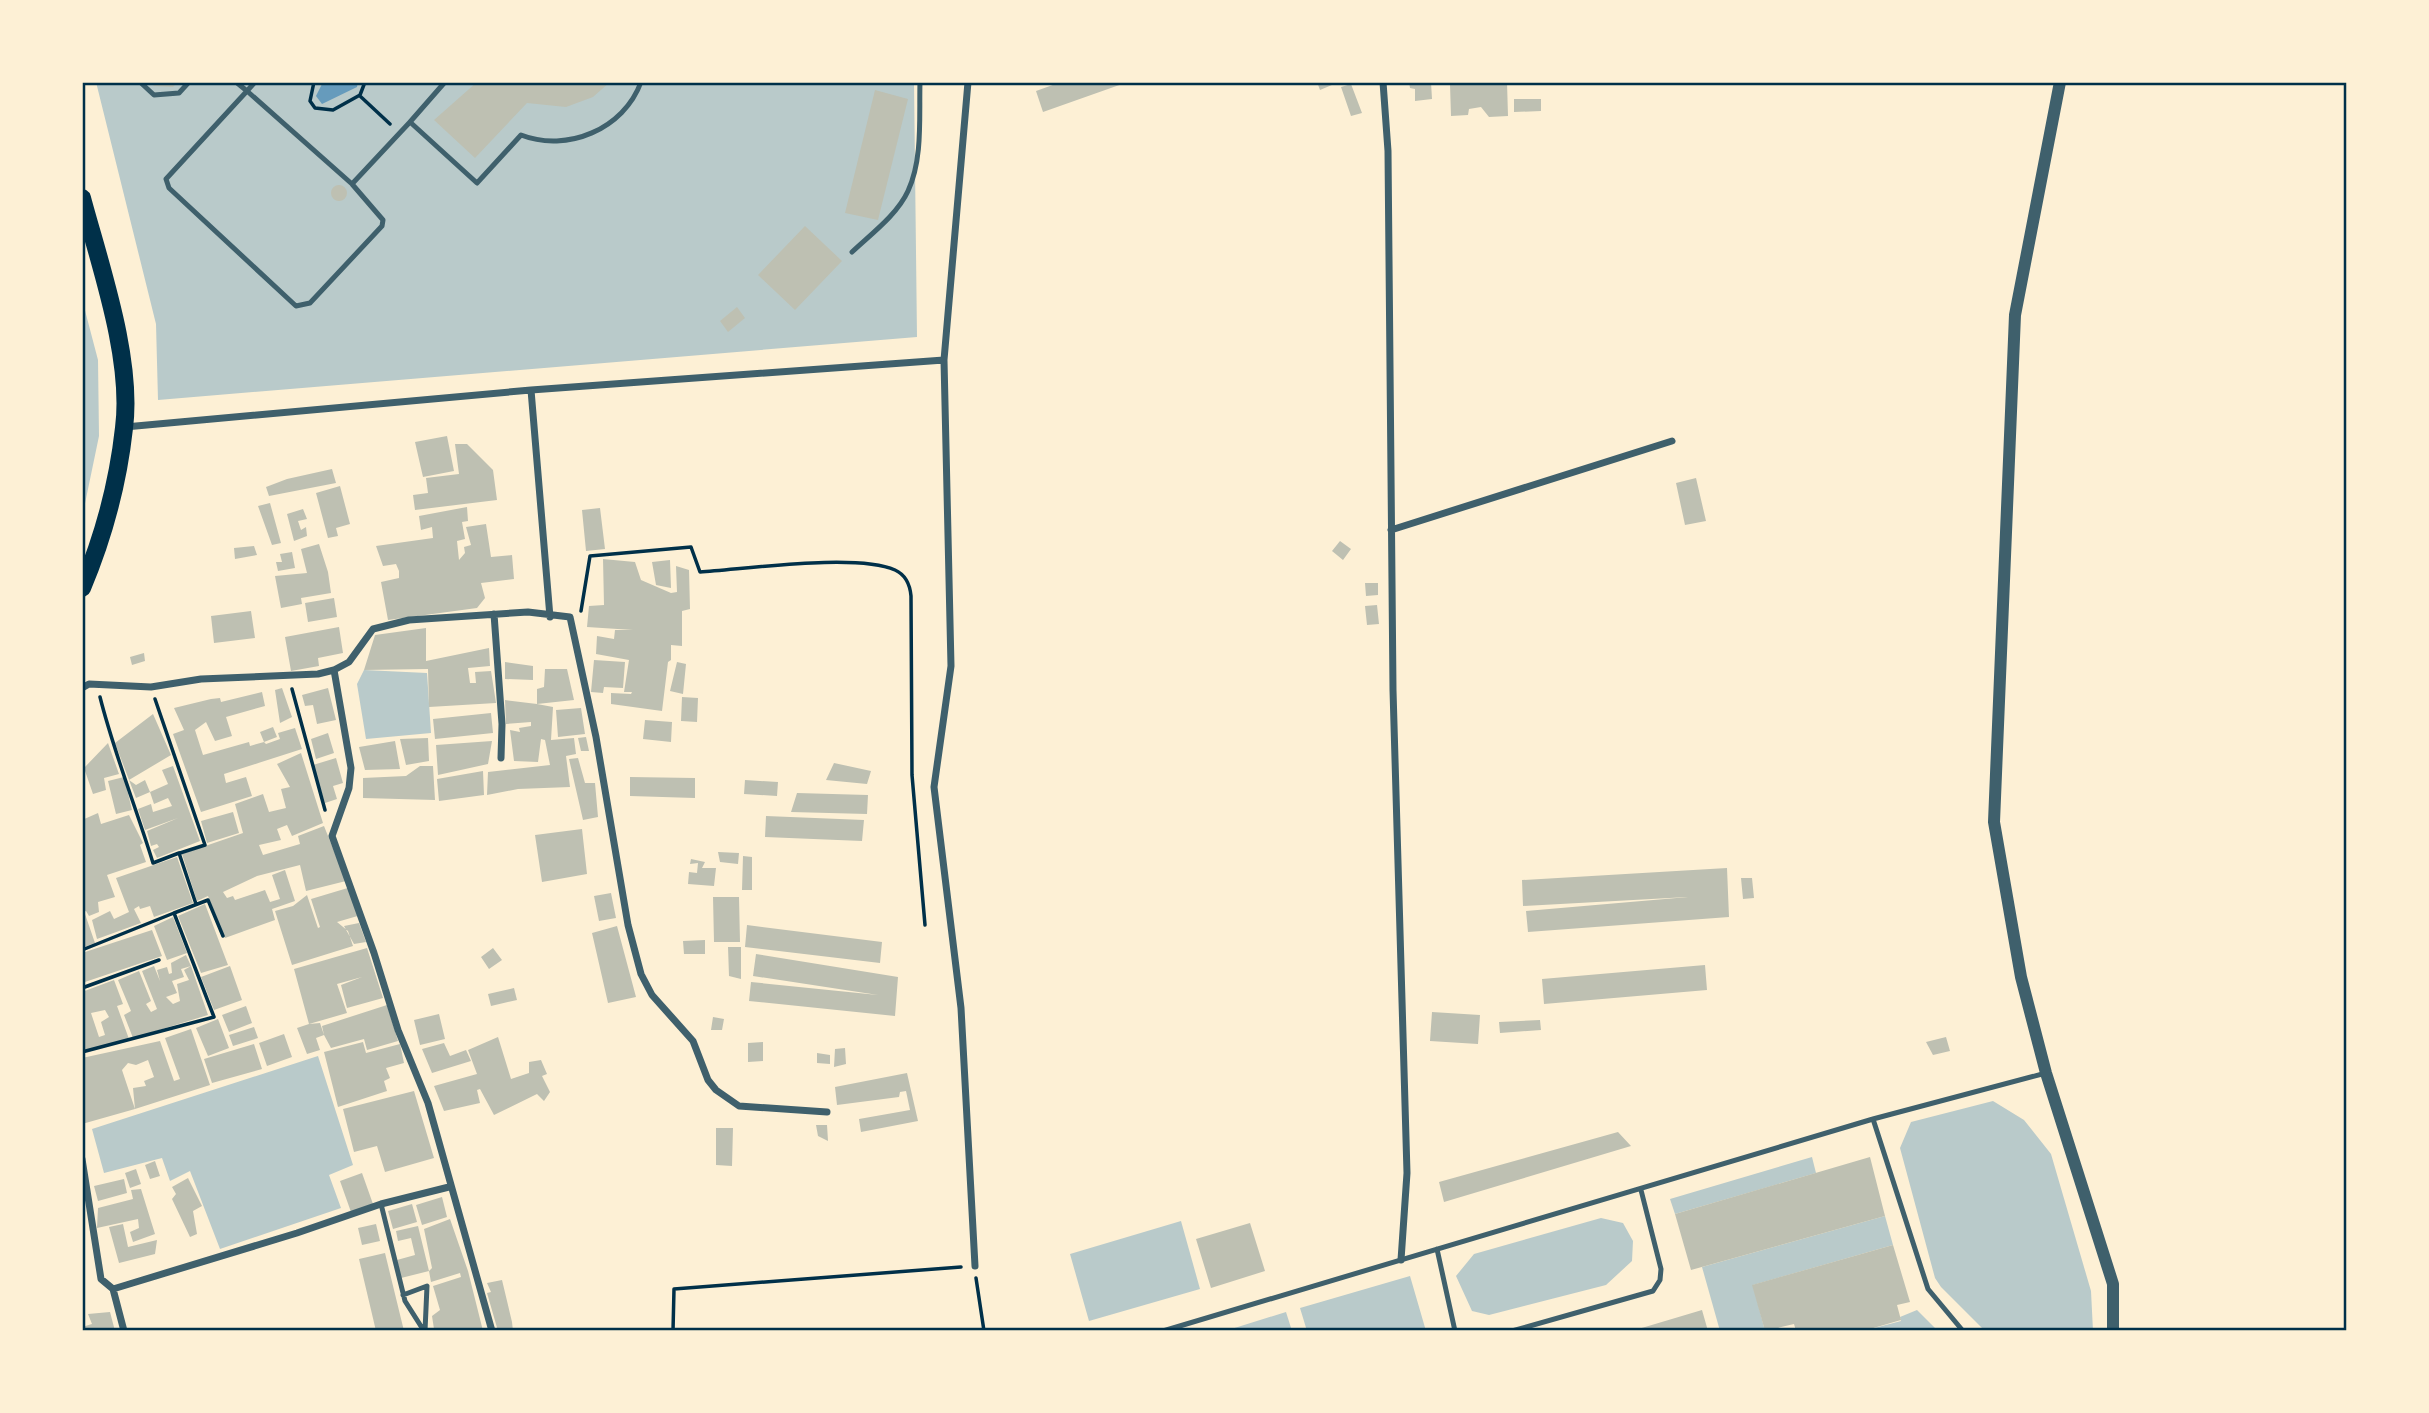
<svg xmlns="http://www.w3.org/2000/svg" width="2429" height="1413" viewBox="0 0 2429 1413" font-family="Bitter,serif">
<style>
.green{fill:#b9caca}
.water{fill:#669bbc}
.building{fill:#bec0b2;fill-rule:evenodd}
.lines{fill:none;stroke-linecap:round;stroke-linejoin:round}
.path{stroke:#003049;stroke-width:3.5}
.service{stroke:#3f606c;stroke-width:5}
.minor{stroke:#3f606c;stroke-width:7}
.tertiary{stroke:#3f606c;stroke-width:12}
.trunk{stroke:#003049;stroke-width:18}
.neatline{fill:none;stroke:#003049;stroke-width:2.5}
</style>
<rect width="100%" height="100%" fill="#fdf0d5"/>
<path class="green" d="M96,82H914L917,337L158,400L156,324Z
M82,299L98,360L99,436L82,518Z
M364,670L427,673L431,733L366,739L357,684Z
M318,1056L353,1165L329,1175L341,1208L220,1249L190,1171L170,1181L162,1158L104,1173L92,1129Z
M1993,1101L2024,1120L2051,1154L2091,1291L2093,1331H1985L1941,1287L1935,1278L1900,1148L1911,1122Z
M1812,1157L1816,1173L1675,1214L1670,1199Z
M1885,1216L1893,1245L1753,1285L1765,1331H1720L1702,1267Z
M1601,1218L1623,1223L1633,1241L1632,1261L1606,1285L1489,1315L1472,1311L1456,1276L1474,1254Z
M1181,1221L1200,1289L1089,1321L1070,1254Z
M1410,1276L1426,1331H1307L1300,1308Z
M1917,1310L1938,1331H1863L1901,1321L1900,1317Z
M1286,1312L1292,1331H1225Z"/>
<path class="water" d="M323,82H358L357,87L322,104L316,96Z"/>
<path class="building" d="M150,82H178L173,87L154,86Z
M477,82H610L593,97L566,107L527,103L475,158L434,120Z
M1061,82H1125V83L1043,112L1036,91Z
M1317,82H1339L1320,90Z
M1409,82H1431L1432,99L1415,101V89L1410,88Z
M1507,82L1508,116L1489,117L1481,107L1469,109L1468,115L1451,116L1450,84Z
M1351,84L1362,113L1351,116L1341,87Z
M875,90L908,99L878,220L845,213Z
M1514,99H1541V111L1514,112Z
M331 193a8 8 0 1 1 16 0a8 8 0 1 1-16 0Z
M805,226L842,261L795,310L758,275Z
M737,307L745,318L728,332L720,321Z
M447,436L454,471L423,477L415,442Z
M455,444H467L493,470L497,500L415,510L413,495L428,493L426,478L459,474Z
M332,469L336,483L269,496L266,487L287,479Z
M1696,478L1706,521L1685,525L1676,483Z
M340,486L350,524L336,528L338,536L328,538L316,493Z
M270,503L281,543L272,545L258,506Z
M467,507L468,521L462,522L465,539L457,541L459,560L465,553L464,547L471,545L466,527L486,524L491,557L512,555L514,579L481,583L485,598L477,608L388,620L381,582L399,578V571L396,564L383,566L376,546L433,538L432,527L421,530L419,516Z
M600,508L605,549L586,551L582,510Z
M303,509L307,519L298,521L301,530L306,527L307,536L294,541L287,514Z
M1340,541L1351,549L1343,560L1332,551Z
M319,544L328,572L331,593L301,598L302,604L281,608L275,576L307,573L301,549Z
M254,546L257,555L235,559L234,548Z
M292,552L295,568L278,571L276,562H282L280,554Z
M603,559L635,562L641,580L671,593L677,592L676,566L689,570L690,609L682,611V646L671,645V660L668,662L662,711L611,704V693L631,694L632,692H624L629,660L596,654L597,636L614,639L615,630H633L587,627L589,606L604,605Z
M670,560L671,588L656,585L652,562Z
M1365,583H1378V595L1366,596Z
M334,598L337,617L308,622L305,603Z
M1377,605L1379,624L1367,625L1365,606Z
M251,611L255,638L214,643L211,616Z
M339,627L343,653L318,658L319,666L291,671L285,637Z
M426,628V661L489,648L490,666L468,668L470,683H476L475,672L491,671L496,703L429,707L428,669L364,670L375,635Z
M144,653L145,661L132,665L130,657Z
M594,660L625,662L623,688L604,687L603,693L591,692Z
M505,662L533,666V680L505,679Z
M677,662L686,664L683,694L670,691Z
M545,669H567L574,700L537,704L553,707L551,740L574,738L576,754L566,756L570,787L518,789L487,795L488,772L550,765L545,740L541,739L538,762L514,761L510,730L520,732L519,728L531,726V722L506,724L505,700L537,704V689L544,687Z
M282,688L292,717L280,723L275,690Z
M328,688L336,720L317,724L313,705L305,706L302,695Z
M262,692L265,706L226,717L232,736L215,741L206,722L195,730L203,755L249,742L250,746L264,742L260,732L273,727L277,737L264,742L266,744L280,739L278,733L295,728L302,749L224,774L226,783L246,777L252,796L201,812L173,734L184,730L174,708L211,699L220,698L221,702Z
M682,697L698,698L697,722L681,721Z
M581,708L585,734L558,737L556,710Z
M491,713L493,733L435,739L433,719Z
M153,714L171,755L129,780L115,743Z
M645,720L672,722L671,742L643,739Z
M328,733L334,753L316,759L311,739Z
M586,737L589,751H581L578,738Z
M428,738L429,761L406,765L400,739Z
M395,741L400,769L365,770L359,747Z
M492,741L488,764L438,775L436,745Z
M108,743L119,774L104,778L106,790L93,794L84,768Z
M301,753L323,823L292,836L287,825L277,829L281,840L259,845L263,855L300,844L298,836L324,826L346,881L306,891L300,865L257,876L223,892L227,898L233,896L235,900L265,890L270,902L280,899L272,875L285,870L295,901L272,909L275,920L225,938L208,896L197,901L182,854L243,833L235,804L263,794L269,812L286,808L281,789L290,787L277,764Z
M336,758L343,783L333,786L337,799L325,803L313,765Z
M578,758L585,783H595L598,817L583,820L569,759Z
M834,763L871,771L867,784L826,780Z
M173,766L200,841L157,858L153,850L159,847L157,844L151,846L147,831L178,818L145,830L138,809L151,804L153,812L172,806L168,798L154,804L150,792L168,784L162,770Z
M420,766H433L435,800L363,798V778L406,776Z
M483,771L484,795L439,801L437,779Z
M124,777L132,810L116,814L108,781Z
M630,777L695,778V798L630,796Z
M129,780L136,785L145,780L150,792L136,798Z
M745,780L778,782L777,796L744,794Z
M797,793L868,795L867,814L791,812Z
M233,812L239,833L207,843L201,821Z
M98,813L101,824L129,815L143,843L140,845L146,862L107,875L115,897L98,902L99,912L89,916L86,911L83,912L82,908V820Z
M766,816L864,820L862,841L765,837Z
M582,829L587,874L542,882L535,835Z
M718,852L739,853L738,864L720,862Z
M743,856L752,857V890H742Z
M177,857L193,903L154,917L150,906L140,909L139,906L134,909L141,923L97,939L92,920L110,911L114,919L129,912L116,878Z
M691,859L705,862L702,868H716L714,886L688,884L689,872L697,873L698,863L690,864Z
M1727,868L1729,917L1528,932L1526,911L1688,897L1523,906L1522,880Z
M1741,878H1752L1754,898L1743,899Z
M351,887L361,915L337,922L348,931L353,946L292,965L275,911L293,906L307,895L318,928L320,927L311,899Z
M611,893L616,918L599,921L594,896Z
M713,897H739L740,942H714Z
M205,904L228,965L201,973L178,916Z
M85,914L95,943L82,948V915Z
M173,917L187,953L167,960L154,926Z
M359,923L366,942L354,944L344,926Z
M747,925L882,942L880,963L745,947Z
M617,926L636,997L608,1003L592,933Z
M152,930L162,956L82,983V953Z
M705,940V954H684L683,941Z
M728,947H741V979L729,976Z
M367,948L383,998L347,1008L341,985L362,977L337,984L347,1013L309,1024L320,1023L324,1035L322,1026L387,1005L398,1041L367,1050L364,1039L331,1048L324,1035L316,1038L320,1050L307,1054L297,1028L309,1024L294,969Z
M493,948L502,960L489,969L481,957Z
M756,954L898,977L895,1016L749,1001L751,982L878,995L753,976Z
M186,955L191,966L181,969L184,977L172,981L177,993L166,997L173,1004L180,1001L177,984L189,980L184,970L191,966L208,1015L133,1038L124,1015L131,1011L118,980L139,971L151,1001L146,1004L151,1012L157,1009L142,971L154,966L160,981L157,970L167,967L169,974L172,973L171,963Z
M1705,965L1707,990L1544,1004L1542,979Z
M230,966L242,1000L214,1010L201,977Z
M114,980L123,1004L117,1006L129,1039L82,1051V992ZM105,1010L109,1017L101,1022L105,1035L99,1037L91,1013Z
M514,988L517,1000L491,1006L488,994Z
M246,1006L252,1023L229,1032L222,1015Z
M1432,1012L1480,1015L1478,1044L1430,1041Z
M439,1014L445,1039L420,1045L414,1020Z
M713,1017L724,1019L722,1030H711Z
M218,1019L229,1048L208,1056L196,1028Z
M1540,1020L1541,1030L1500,1033L1499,1022Z
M254,1027L258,1038L233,1046L229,1035Z
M191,1029L210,1085L135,1109L133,1088L146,1086L144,1081L154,1077L148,1060L136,1065L128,1063L122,1070L135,1109L82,1124V1058L160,1041L174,1081L180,1079L165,1038Z
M284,1034L292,1057L267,1066L259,1043Z
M498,1037L511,1079L529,1073V1062L541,1060L547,1074L542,1076L550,1092L544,1101L537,1094L494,1115L480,1089L477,1090L480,1103L444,1111L434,1086L477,1074L468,1050Z
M1946,1037L1950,1051L1933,1055L1926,1042Z
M363,1042L366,1053L400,1044L404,1063L386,1068L390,1078L384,1081L387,1091L338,1107L324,1052Z
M763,1042V1061L748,1062V1043Z
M444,1043L450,1056L466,1050L471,1061L432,1073L422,1049Z
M254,1044L262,1069L212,1083L204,1059Z
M845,1048L846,1064L834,1067L835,1049Z
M817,1053L830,1055V1064L817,1063Z
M907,1073L918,1121L861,1132L859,1119L910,1110L906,1091L900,1092L899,1097L837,1105L835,1087Z
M414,1091L434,1158L385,1172L377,1146L354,1152L343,1109Z
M816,1125H827L828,1141L818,1136Z
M716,1128H733L732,1166L716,1165Z
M1618,1132L1631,1146L1444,1202L1439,1182Z
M1870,1157L1885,1216L1691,1270L1675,1214Z
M155,1161L160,1176L150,1179L145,1165Z
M136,1169L141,1184L130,1188L125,1173Z
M362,1173L373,1204L351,1212L340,1181Z
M188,1178L202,1206L193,1211L197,1234L190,1237L172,1199L176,1194L172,1187Z
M124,1179L127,1193L98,1201L94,1186Z
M141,1189L155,1234L133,1242L130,1232L139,1228L138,1219L97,1228L98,1208L133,1199L131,1190Z
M442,1197L447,1217L422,1225L416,1205Z
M412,1204L417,1222L393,1229L388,1211Z
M450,1219L468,1271L483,1331L434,1329L432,1316L440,1310L433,1286L461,1277L460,1273L431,1282L429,1271L401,1278L397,1260L415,1255L411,1238L398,1241L396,1231L418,1226L429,1271L432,1268L424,1229Z
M1250,1223L1265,1271L1211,1288L1196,1239Z
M123,1224L128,1247L157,1240L155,1254L119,1263L109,1227Z
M376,1224L380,1241L362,1245L358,1228Z
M1893,1245L1910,1302L1897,1305L1901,1320L1863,1331H1796L1794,1324L1765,1331L1752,1285Z
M385,1253L404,1331H376L359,1259Z
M502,1280L512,1322L513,1331H498L487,1293L491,1292L487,1283Z
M1702,1310L1708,1331H1635V1330Z
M110,1312L115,1331H82V1327L92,1324L88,1314Z"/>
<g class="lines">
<path class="path" d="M314,82L310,101L315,108L333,110L360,95L365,82
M360,96L390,124
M581,611L590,556L691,547L700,572C747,569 856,553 895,570C906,575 910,585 911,596L912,775L925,925
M292,689L325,810
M100,697C114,753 136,807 153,863L179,853L196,904
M155,699L205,845L180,853
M174,913L208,900L223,936
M82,950L174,913L214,1017L82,1052
M82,988L159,960
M976,1278L984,1331
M673,1331L674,1289L961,1267"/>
<path class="service" d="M140,82L154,95L179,93L189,82
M236,82L247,91L255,82
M445,82L410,122L477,183L521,135C567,153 624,129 641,82
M247,91L352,184L383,220L382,226L310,303L296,306L169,188L166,179Z
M352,184L410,122
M852,252C871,234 897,215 908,191C923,159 919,117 920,82
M1873,1119L1928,1289L1963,1331
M381,1204L405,1301L424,1331
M1437,1249L1455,1331
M403,1295L427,1286L425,1331
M1163,1331L1873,1119L2046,1073
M1512,1331L1653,1291L1660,1280L1661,1269L1641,1190"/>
<path class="minor" d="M968,82L944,360L951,666L934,787L961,1008L975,1266
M1383,82L1388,151L1393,690L1407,1173L1401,1260
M531,390L550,617
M125,427L531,390L944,360
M1391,530L1672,441
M494,614L502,724L501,758
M334,670L351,768L349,788L332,836L374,953L398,1030L428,1103L492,1331
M82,688L89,684L151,687L201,679L318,674L334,670L349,662L373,629L409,620L528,612L570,617L596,737L628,925L641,974L652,995L693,1041L708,1080L716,1090L739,1106L827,1112
M82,1159L101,1279L113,1289L124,1331
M113,1289L297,1233L381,1204L449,1187"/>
<path class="tertiary" d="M2060,82L2015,315L1994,822L2021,977L2046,1073L2113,1284V1331"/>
<path class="trunk" d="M82,198C100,265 133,359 124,428C118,483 103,538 82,588"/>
</g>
<rect width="2429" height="1413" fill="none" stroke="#fdf0d5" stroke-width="168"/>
<rect x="84" y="84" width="2261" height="1245" class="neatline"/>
</svg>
